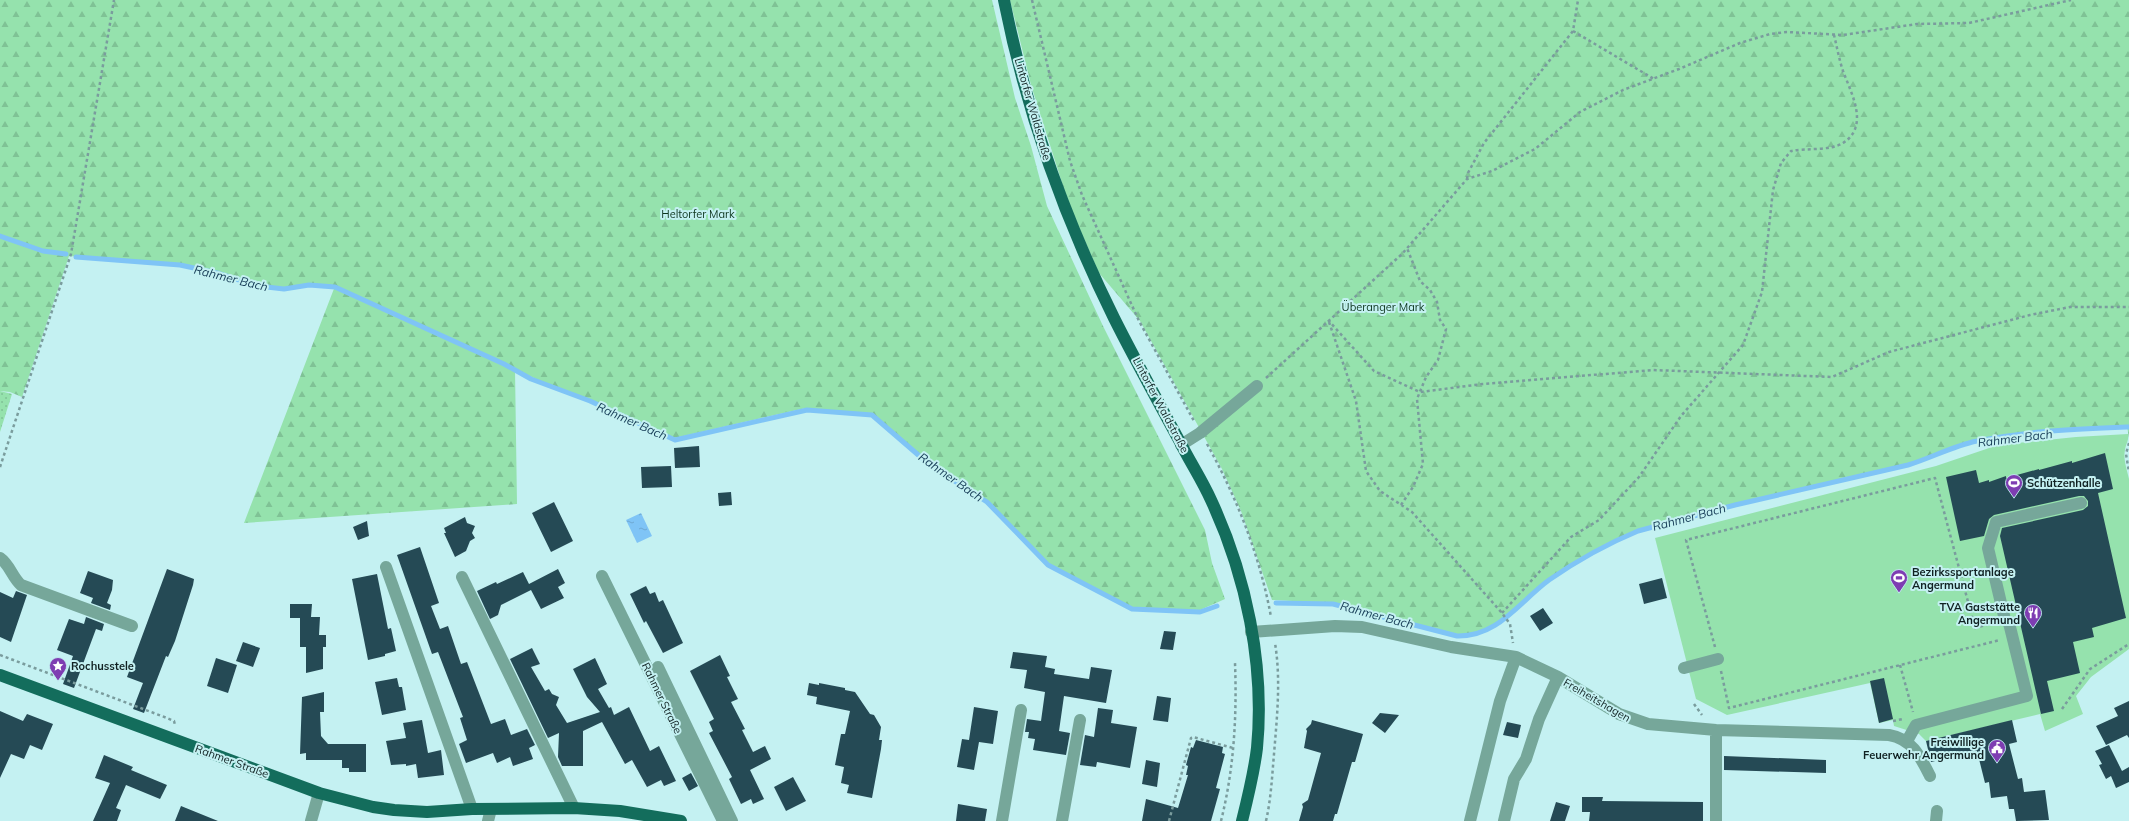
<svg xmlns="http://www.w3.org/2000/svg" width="2129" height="821" viewBox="0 0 2129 821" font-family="Mulish,sans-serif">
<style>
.green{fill:url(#green-dots)}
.forest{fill:url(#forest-firs)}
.pitch{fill:#95e2ad}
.water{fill:url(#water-ripples)}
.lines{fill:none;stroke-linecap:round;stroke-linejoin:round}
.stream{stroke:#7fc4f6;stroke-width:5}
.building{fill:#254a55}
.path{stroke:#7a9c9d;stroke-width:2.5;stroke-dasharray:3 3;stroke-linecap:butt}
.minor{stroke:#76a79a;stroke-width:12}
.major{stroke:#136d5c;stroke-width:12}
.labels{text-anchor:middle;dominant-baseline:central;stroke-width:4;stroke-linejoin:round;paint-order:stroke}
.street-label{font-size:11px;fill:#102122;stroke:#c4f1f2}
.park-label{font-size:11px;fill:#0d351d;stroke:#c4f1f2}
.poi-label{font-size:11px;font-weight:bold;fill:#102122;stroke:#c4f1f2;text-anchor:start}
.water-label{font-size:12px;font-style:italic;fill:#1a405a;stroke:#c4f1f2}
</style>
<defs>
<pattern id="green-dots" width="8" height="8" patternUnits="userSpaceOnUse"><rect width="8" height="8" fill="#95e2ad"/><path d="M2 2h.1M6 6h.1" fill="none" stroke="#7fc295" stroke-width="1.8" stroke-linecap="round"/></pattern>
<pattern id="forest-firs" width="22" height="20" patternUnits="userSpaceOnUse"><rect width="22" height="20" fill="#95e2ad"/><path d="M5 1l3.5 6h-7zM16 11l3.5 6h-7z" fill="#7fc295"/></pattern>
<pattern id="water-ripples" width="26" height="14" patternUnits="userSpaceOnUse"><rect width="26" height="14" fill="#7fc4f6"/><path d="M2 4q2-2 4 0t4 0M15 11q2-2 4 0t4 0" fill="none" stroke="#6da8d3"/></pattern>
</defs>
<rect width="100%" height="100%" fill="#c4f1f2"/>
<path class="green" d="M0,391L12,394L0,432Z"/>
<path class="forest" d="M0,0H992L1015,98L1031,146L1047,206L1103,326L1205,530L1212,563L1225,599L1200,610L1132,608L1048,564L988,501L931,465L872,414L806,408L675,438L590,399L555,388L515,369L517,504L244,523L335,286L310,284L283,288L258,284L217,272L180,264L69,256L22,397L10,392L0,391Z
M1010,0H2129V438L2127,426L2019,434L1977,440L1948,448L1908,464L1735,504L1638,530L1622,537L1550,578L1501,622L1476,634H1457L1333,603L1272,600L1241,511L1222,469L1140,321L1099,273L1069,205L1031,85Z"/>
<path class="pitch" d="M2128,434C2129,441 2126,443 2125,450C2123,459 2127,470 2129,479V649L2091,677L2076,696L2083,714L2045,731L2040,714L1926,741L1919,734L1894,726L1893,720L1879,723L1870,683L1727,715L1696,699L1655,538L1936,466L1998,445L2076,437Z"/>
<path class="water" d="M641,513L652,536L637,543L626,520Z"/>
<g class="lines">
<path class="stream" d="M0,236L43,251L66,254
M76,257L180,265L217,273L258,286L284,289L309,285L335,287L504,364L531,379L590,401L675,440L807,410L872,415L931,466L987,502L1048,565L1132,609L1200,612L1217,606
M1276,603L1333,604L1457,636C1498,637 1519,602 1549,580C1575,562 1609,543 1638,531L1735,505L1908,465C1931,458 1953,446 1977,441C2026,431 2079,429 2129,427"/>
</g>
<path class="building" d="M699,446L700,467L675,468L674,448Z
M2105,453L2113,489L2098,493L2126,618L2092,628L2094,637L2073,642L2080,673L2047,681L2054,711L2041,714L2000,536L2002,528L2083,510L2088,506V501L2084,496H2079L1994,515L1989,519L1984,536L1960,541L1946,477L1976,470L1979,483L1989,480V482L2006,476V478L2039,469V470L2072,461V463Z
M671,466L672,487L642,488L641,467Z
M731,492L732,505L719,506L718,493Z
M554,502L573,541L551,552L532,513Z
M465,517L467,523L475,526L472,533L475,538L470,541L466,551L455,557L444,533H446L444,528Z
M367,521L369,536L358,540L353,527Z
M420,547L439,603L431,606L440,629L448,626L461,664L467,662L491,724L505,719L511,735L527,729L535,745L529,748L533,759L513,766L510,757L497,763L493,753L466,763L459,744L467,740L460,718L463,717L438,652L432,654L397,555Z
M167,569L194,579L193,585L175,641L168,657L166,656L144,713L133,709L143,683L127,677Z
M558,569L565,583L558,587L564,598L541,609L531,590L501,605L498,615L490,619L477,591L496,582L497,584L523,572L529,584Z
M88,571L113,580L112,590L107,603L111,605L110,610L91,603L93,598L80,593Z
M377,574L388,629L391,628L396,651L385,654V656L368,660L352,579Z
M1662,578L1667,598L1644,604L1639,584Z
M646,586L650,594L655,592L659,602L663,600L683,643L663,653L646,621L644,623L630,594Z
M16,591L27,595L11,642L0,637V592L13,598Z
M290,604H312L311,617H320L319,635H326V647H323V669L306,673V647H300V618H290Z
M1543,608L1553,623L1540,631L1530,616Z
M86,617L104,624L102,631L96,629L74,688L63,684L73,656L57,650L69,619L84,624Z
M1164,631L1176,632L1173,650L1160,649Z
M243,642L260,648L253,667L236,661Z
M532,648L540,664L531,667L545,691L549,689L552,694L559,697L556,705L567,723L600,712L587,697L573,669L595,658L607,684L598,689L609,708L611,707L614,715L629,707L650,751L659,746L676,781L664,786L661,780L647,787L632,760L625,764L602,722L583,731V766H562L558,757L559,733L548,738L510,659Z
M1013,652L1047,656L1045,667L1055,669L1054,674L1089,679L1091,667L1112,670L1106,703L1064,696L1059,731L1070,733L1066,755L1033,750L1035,739L1028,738L1029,732H1025L1027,719L1041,721L1045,692L1024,688L1027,670L1010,668Z
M720,655L730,676L727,677L738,699L731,702L745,729L742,730L753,752L765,746L771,759L750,770L764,799L753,804L751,799L741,804L729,779L732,777L709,733L713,731L709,722L714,719L690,671Z
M216,658L237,665L228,693L207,686Z
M397,678L399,687H402L406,710L382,715L375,682Z
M1884,678L1893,719L1879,723L1870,681Z
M809,683L819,685V683L845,688V690L855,692L870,714L874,715L881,727L879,740H882L881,749L872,798L847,793L849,785L841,783L844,767L835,765L841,734H845L850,711L816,704L817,697L807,695Z
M324,692V712H320L321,736L328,744H366V772H349V768H342V760H306V753L300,754L302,697Z
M1157,696L1171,698L1168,722L1153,720Z
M2129,701V738L2127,735L2106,745L2096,726L2118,716L2114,708Z
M974,707L998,711L993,744L979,742L974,770L957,767L962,739L969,740Z
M1098,708L1113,710L1111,723L1137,727L1130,768L1097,762L1096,767L1080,765L1085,735L1094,737Z
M0,711L23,721L27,714L53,724L42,750L30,745L24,759L11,754L0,778Z
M1380,713L1399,715L1385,733L1372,723Z
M422,720L428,753L441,750L444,775L418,778L416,764L406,766V764L391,765L386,741L406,738L403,723Z
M1312,720L1363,734L1355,762H1352L1337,814H1335L1333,821H1299L1303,807L1302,804L1308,800L1321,753L1304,748L1307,731L1306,729L1311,724Z
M2012,720L2017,742L2009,744L2018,779L2022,778L2024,792L2045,790L2049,820L2016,821L2014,809H2009L2007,796L1991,798L1989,782L1985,783L1977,751L1931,762L1926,741Z
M1507,722L1521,725L1518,738L1503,735Z
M1196,740L1223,747L1222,753L1225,754L1216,788L1220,789L1211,821H1142L1146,799L1178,808L1188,775H1186L1188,766L1186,765L1191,747L1193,748Z
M2109,745L2122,771L2129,767V782L2116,788L2111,776L2106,779L2099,765L2102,764L2095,751Z
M104,755L133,767L131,770L167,785L160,799L126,785L116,808L121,810L117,821H93L110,783L95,778Z
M1724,756L1826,760V773L1724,770Z
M1146,760L1160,763L1157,787L1142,784Z
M691,773L698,786L689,791L682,778Z
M793,777L806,801L786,811L774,787Z
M1582,797H1603L1602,801L1703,802V821H1589L1590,812H1582Z
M1556,802L1570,806L1565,821H1550Z
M958,804L987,809L985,821H956Z
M181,806L218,821H175Z"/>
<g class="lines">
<path class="path" d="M1032,0L1070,161L1082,195L1139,321L1194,421
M1573,31L1654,79
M1467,179L1468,173L1484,143L1573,31L1578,0
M1328,320L1374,371L1420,392L1483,384L1653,370L1832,377L1889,352L2030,315L2070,307H2129
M1329,322L1356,401L1366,471L1380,491L1412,512L1502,613L1510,624L1513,643
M1266,378L1402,254L1467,179L1492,171L1535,149L1580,112L1623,90L1679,69L1740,43L1770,34L1787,32L1843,35L1917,24L1969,23L2071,0
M2129,443L2126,454L2129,472
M1207,444C1237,498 1260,556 1271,617
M0,467L71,254L114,0
M1401,505L1413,487L1423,464L1417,399L1426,377L1438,360L1446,329L1440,320L1437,302L1430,290L1420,281L1407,248
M1502,613L1571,537L1599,520L1639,477L1681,416L1743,345L1762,292L1773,190L1781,163L1791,151C1806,148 1830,151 1843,143C1870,126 1851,93 1843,71C1839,59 1837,47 1834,35
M1715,647L1686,540L1935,478L1975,628L1993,623
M0,655L167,718L174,721L175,725
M1900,665L1913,712
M1721,671L1729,708L2000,640
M1694,704L1702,715
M2062,709L2090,669L2129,644
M1893,721L1903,719
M1169,821L1191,738L1193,737L1233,748
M1221,821C1234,769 1237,716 1235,663
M1266,821C1271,799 1272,777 1274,754C1277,717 1281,680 1275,643"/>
<path class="minor" d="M1181,445L1200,433L1257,386
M0,558C10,565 12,577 21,585L132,626
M386,567L472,809
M602,576L723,821
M462,577L574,808
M1251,632L1335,626L1362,627L1451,647L1516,657L1558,677L1619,714L1648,724L1716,730L1889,735C1912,739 1920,756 1930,776
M658,667L732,821
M1684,668L1718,659
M1907,741L1916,725L2027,696L2009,623L2005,620L1988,548L1996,522L2081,503
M311,821L319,793
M488,821L491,809
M1002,821L1021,710
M1062,821L1080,720
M1470,821L1500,701L1516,657
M1504,821L1514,779L1526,759L1539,719L1558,677
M1716,821V730
M1936,821L1937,811"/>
<path class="major" d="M1004,0C1026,111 1064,217 1114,318C1135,360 1158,401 1180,442C1190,462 1202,480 1211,500C1246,575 1265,665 1257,748C1254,773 1248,797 1242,821
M0,675L319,793L373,807L394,810L427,812L472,809L574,808L620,811L681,821"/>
</g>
<defs>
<symbol id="stadium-pin" viewBox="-11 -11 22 30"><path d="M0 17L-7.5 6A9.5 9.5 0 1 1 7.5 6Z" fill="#7e3db2" stroke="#c4f1f2"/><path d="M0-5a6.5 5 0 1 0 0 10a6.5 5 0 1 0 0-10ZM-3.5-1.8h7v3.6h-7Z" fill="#fff"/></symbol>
<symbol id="restaurant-pin" viewBox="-11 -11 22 30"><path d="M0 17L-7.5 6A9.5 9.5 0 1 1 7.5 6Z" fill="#7e3db2" stroke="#c4f1f2"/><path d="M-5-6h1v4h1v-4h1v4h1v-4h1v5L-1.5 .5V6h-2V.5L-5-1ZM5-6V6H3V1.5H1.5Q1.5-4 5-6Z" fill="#fff"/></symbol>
<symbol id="sight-pin" viewBox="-11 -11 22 30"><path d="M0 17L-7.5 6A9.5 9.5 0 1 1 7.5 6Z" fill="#7e3db2" stroke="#c4f1f2"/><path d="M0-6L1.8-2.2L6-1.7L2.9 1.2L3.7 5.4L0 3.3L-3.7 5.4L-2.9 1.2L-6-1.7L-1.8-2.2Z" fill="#fff"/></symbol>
<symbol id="civic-pin" viewBox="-11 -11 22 30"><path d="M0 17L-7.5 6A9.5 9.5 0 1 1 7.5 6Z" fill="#7e3db2" stroke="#c4f1f2"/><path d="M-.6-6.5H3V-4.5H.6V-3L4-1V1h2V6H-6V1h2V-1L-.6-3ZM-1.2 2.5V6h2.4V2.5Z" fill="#fff"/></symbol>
</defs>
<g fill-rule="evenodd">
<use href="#stadium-pin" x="2004" y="473" width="20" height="27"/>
<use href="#stadium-pin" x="1889" y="568" width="20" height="27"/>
<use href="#restaurant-pin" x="2023" y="603" width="20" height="27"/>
<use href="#sight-pin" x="48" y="656" width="20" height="27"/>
<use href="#civic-pin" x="1987" y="738" width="20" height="27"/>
</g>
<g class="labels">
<g class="street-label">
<text transform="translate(1033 109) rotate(74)">Lintorfer Waldstraße</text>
<text transform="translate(1161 405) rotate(62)">Lintorfer Waldstraße</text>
<text transform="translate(662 698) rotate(64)">Rahmer Straße</text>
<text transform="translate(1597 700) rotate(30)">Freiheitshagen</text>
<text transform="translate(232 761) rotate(20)">Rahmer Straße</text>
</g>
<g class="park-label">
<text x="698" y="214">Heltorfer Mark</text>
<text x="1383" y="307">Überanger Mark</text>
</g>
<g class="poi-label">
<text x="2027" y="483">Schützenhalle</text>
<text x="1912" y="572">Bezirkssportanlage<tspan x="1912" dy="13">Angermund</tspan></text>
<text x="2020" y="607" text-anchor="end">TVA Gaststätte<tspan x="2020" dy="13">Angermund</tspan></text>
<text x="71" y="666">Rochusstele</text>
<text x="1984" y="742" text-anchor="end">Freiwillige<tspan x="1984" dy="13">Feuerwehr Angermund</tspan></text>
</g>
<g class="water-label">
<text transform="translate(231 278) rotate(14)">Rahmer Bach</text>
<text transform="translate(632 421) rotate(24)">Rahmer Bach</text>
<text transform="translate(2015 438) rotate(-7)">Rahmer Bach</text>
<text transform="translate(951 477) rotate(35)">Rahmer Bach</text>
<text transform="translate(1689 517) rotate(-15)">Rahmer Bach</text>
<text transform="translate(1377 615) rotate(15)">Rahmer Bach</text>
</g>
</g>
</svg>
